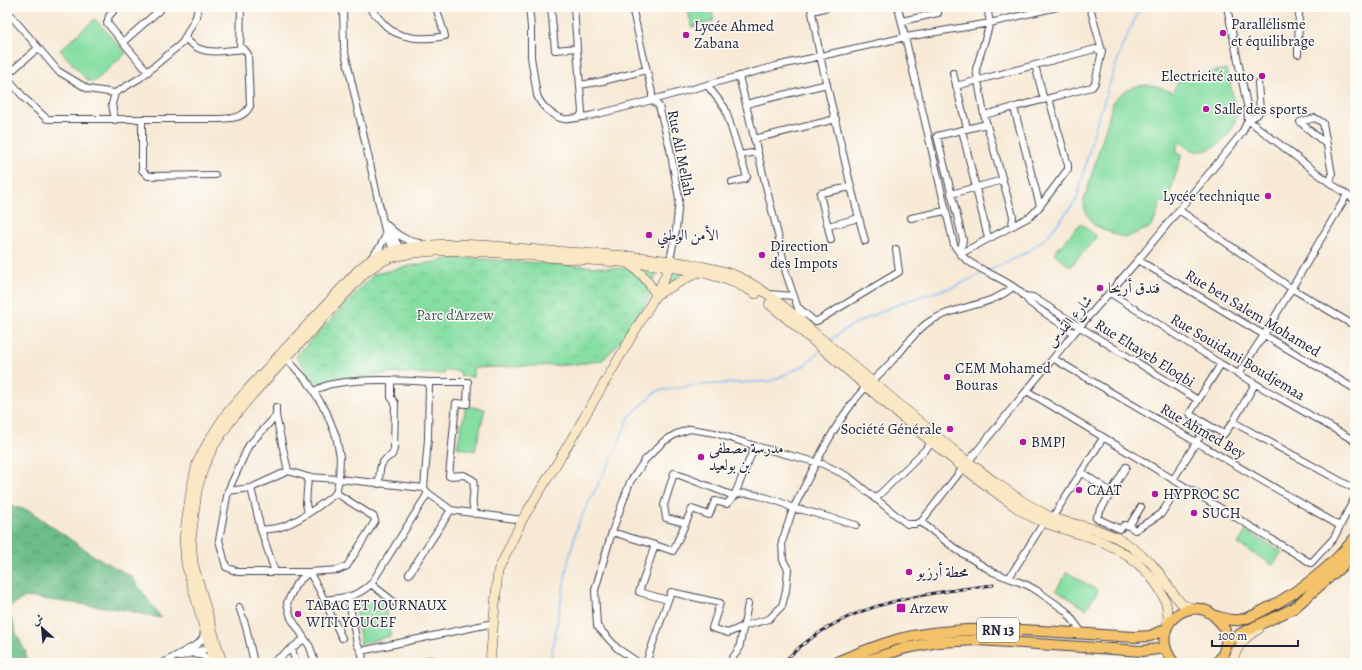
<svg xmlns="http://www.w3.org/2000/svg" width="1362" height="670" viewBox="0 0 1362 670" font-family="Alegreya,Amiri,serif">
<style>
.grass{fill:url(#grass-dots);stroke:#54806e}
.forest{fill:url(#forest-crowns);stroke:#477062}
.park{fill:url(#park-crowns);stroke:#54806e}
.pitch{fill:#86dea2;stroke:#54806e}
.lines{fill:none;stroke-linecap:round;stroke-linejoin:round}
.stream{stroke:#80bdf3;stroke-width:1.5}
.minor-casing{stroke:#424052;stroke-width:8}
.secondary-casing{stroke:#424052;stroke-width:10}
.trunk-casing{stroke:#424052;stroke-width:12}
.minor{stroke:#fff;stroke-width:6}
.secondary{stroke:#fae7c3;stroke-width:9}
.trunk{stroke:#f3c26a;stroke-width:10}
.rail-casing{stroke:#22223b;stroke-width:3}
.rail{stroke:#fdfcf7;stroke-width:1.5;stroke-dasharray:4.5;stroke-linecap:butt}
.poi-dot{fill:#b5179e;stroke:#fdfcf7;stroke-width:1.5}
.labels{text-anchor:middle;dominant-baseline:central;stroke-width:3;stroke-linejoin:round;paint-order:stroke}
.shield{fill:#fdfcf7;stroke:#646373;stroke-width:1}
.shield-label{font-size:14px;font-weight:bold;fill:#22223b}
.poi-label{font-size:15px;fill:#22223b;stroke:#fdfcf7;text-anchor:start}
.street-label{font-size:15px;fill:#22223b;stroke:#fdfcf7}
.park-label{font-size:15px;fill:#405a5a;stroke:#fdfcf7}
</style>
<defs>
<pattern id="grass-dots" width="8" height="8" patternUnits="userSpaceOnUse"><rect width="8" height="8" fill="#86dea2"/><path d="M2 2h.1M6 6h.1" fill="none" stroke="#73be8c" stroke-width="1.8" stroke-linecap="round"/></pattern>
<pattern id="forest-crowns" width="20" height="18" patternUnits="userSpaceOnUse"><rect width="20" height="18" fill="#6cbd88"/><path d="M2 6a3 3 0 1 1 6 0M12 15a3 3 0 1 1 6 0" fill="none" stroke="#589970"/></pattern>
<pattern id="park-crowns" width="20" height="18" patternUnits="userSpaceOnUse"><rect width="20" height="18" fill="#86dea2"/><path d="M2 6a3 3 0 1 1 6 0M12 15a3 3 0 1 1 6 0" fill="none" stroke="#73be8c"/></pattern>
</defs>
<rect width="100%" height="100%" fill="#fdfcf7"/>
<filter id="ink" filterUnits="userSpaceOnUse"><feTurbulence type="fractalNoise" baseFrequency=".025" numOctaves="2"/><feDisplacementMap in="SourceGraphic" scale="8" xChannelSelector="R" yChannelSelector="G"/><feConvolveMatrix kernelMatrix="1 2 1 2 8 2 1 2 1" color-interpolation-filters="sRGB"/></filter>
<filter id="wash" filterUnits="userSpaceOnUse"><feTurbulence type="fractalNoise" baseFrequency=".012" numOctaves="4" result="noise"/><feDisplacementMap in="SourceGraphic" scale="16" xChannelSelector="R" yChannelSelector="G"/><feGaussianBlur stdDeviation="0.9" result="paint"/><feColorMatrix in="noise" values="0 0 0 0 0 0 0 0 0 0 0 0 0 0 0 0 0 1.4 0 .05"/><feComposite in="paint" operator="in"/></filter>
<g filter="url(#wash)">
<rect width="100%" height="100%" fill="#f7e9d5"/>
<path class="grass" d="M642,269L657,270L653,284Z
M670,271L687,273L666,285Z"/>
<path class="forest" d="M7,505L30,511L94,556L131,576L161,618L120,609L25,597L8,608L17,635L26,652V663H7Z"/>
<path class="park" d="M467,258L629,269L640,276L648,288L649,297L632,327L610,353L601,361L567,365L473,368V377L461,376L459,371L444,370V374L388,373L318,384L296,356L374,274L410,266L449,259Z"/>
<path class="pitch" d="M687,7H711L714,21L692,27Z
M95,19L126,53L94,82L88,81L60,50Z
M1226,69C1229,80 1235,101 1236,112C1236,132 1216,153 1196,151C1190,150 1184,144 1179,142L1176,152L1182,154L1167,203L1161,201L1154,222L1149,228L1127,237L1119,236L1094,225L1087,214L1083,204L1114,100C1132,83 1151,80 1172,93L1178,82L1207,73Z
M1081,223L1097,237L1070,267L1054,253Z
M466,406L485,409L475,451L457,447Z
M1246,531L1282,552L1273,565L1238,544Z
M1067,572L1098,591L1086,609L1056,590Z
M383,599L391,636L361,644L355,605Z"/>
<g class="lines">
<path class="stream" d="M988,271L1027,252L1046,238L1076,201L1096,125L1123,44L1141,7
M830,341L838,334L849,327L882,311L912,299L956,286L983,273
M550,663L568,562L578,524L616,449L629,417L657,391L699,385L771,381L805,365L820,351"/>
</g>
</g>
<g filter="url(#ink)">
<g class="lines">
<defs>
<path id="minor" d="M117,7L109,16L107,23L148,72
M343,7L344,48L386,235L380,247L371,258
M369,7C374,13 380,20 386,26C400,40 427,40 445,36L436,7
M529,7L531,27V57L537,95C540,105 553,117 564,119C571,120 581,117 589,116C610,111 631,106 652,100L659,106L670,149L679,199L676,230L670,260
M551,7L555,50L577,48L582,112L580,117
M574,7L577,48
M632,7L652,93V100L776,66L906,37L990,23L1057,7
M811,7L820,56L851,187L865,241
M898,7L954,245C958,251 962,257 968,261C988,275 1016,282 1030,303L1074,333
M987,7L990,23L976,69L984,115L1013,216L1012,226
M7,11L58,71L88,89L115,93L140,78L182,43L196,17L198,7
M812,11L828,7
M902,21L938,13
M123,42L163,7
M240,49L241,7
M1298,54L1299,8L1298,7
M1035,65L1044,100
M953,73L967,128
M7,75L38,48
M739,76L779,239L786,273L802,320
M7,77L25,99L47,119H219C232,118 243,119 250,106L248,54L244,49C230,50 213,54 200,49C194,47 189,42 185,38
M1258,83L1260,111L1257,115L1248,120L1330,183L1355,200
M580,85L603,81L646,70
M707,85L725,108L747,177L745,179L732,182
M956,86L1095,49L1102,51
M115,93L112,104L115,120
M746,104L827,84
M1014,108L1040,206
M984,115L1092,87L1095,83L1102,51L1090,7
M142,120V170L148,176L215,175
M962,130L988,238
M754,139L836,119
M1327,145L1300,122L1315,118L1323,123L1332,174L1330,183
M740,155L758,152
M951,194L1003,180
M1179,210L1291,288L1355,326
M911,218L945,211
M384,222C395,233 404,241 420,243
M828,226L859,218
M390,230L398,245L396,250
M386,235L390,243L397,252
M831,240L820,194L821,193L851,187
M960,254L1031,216L1040,206L1068,169V165L1049,99
M960,254L963,240L937,136L987,124
M1138,260L1355,389
M1110,293L1221,364L1355,441
M769,294L793,296
M1025,296L1033,297L1080,327L1198,400
M799,308L814,321H817L899,272L896,249
M284,356L308,382L326,411L336,436L340,457L339,479L424,488L428,493L451,510L522,520
M1054,359L1340,526
M1221,364L1190,413L1191,415L1224,434L1233,422L1255,384
M1239,373L1264,335L1347,195
M429,382H468L467,404L456,403L449,476L464,475L473,480C476,493 469,501 475,514
M315,391C320,388 326,385 332,384C364,378 398,380 429,382L428,439L424,488
M1027,391L1311,563L1334,538L1355,497
M276,407V416L288,471L308,477L339,479L336,493L374,517L375,521L347,566L338,570L309,572L296,584L287,603L291,618L310,647L315,663
M276,416L249,445L228,491L219,540L226,567L238,572H309L319,589L342,638
M1233,422L1355,489
M1126,467L1096,518L1120,529L1124,525L1129,526L1141,507
M1081,472L1111,492
M1173,480L1207,425
M379,484C380,470 378,462 392,455L394,449L395,403L391,397V380
M228,491L251,488
M875,499L933,442
M308,513L306,504L308,477
M1052,518L1103,438
M921,522L957,550L993,572L1027,585L1036,590L1066,611L1083,634
M686,523L666,518L664,505L674,473L734,496L755,446
M1129,526L1135,530L1161,514L1172,497
M261,530C266,529 272,529 277,528C295,524 321,505 336,493
M612,532L655,545
M275,572L261,530L251,488L288,471
M409,574L451,510
M1009,578L1044,522
M348,596L357,644L361,651
M324,600C344,597 356,598 371,584
M668,600L671,592L720,603L712,628L728,633L744,626L769,619L782,606L786,591L788,569L783,560L782,542L793,509L803,510L856,525
M394,602L371,584L428,493
M239,607L246,627L254,663
M292,648L294,657L296,663
M194,654L204,656L213,663
M178,657L213,647
M163,663L198,644L203,638L204,631
M272,663L304,639
M364,663L361,651L494,623
M419,663L431,660
M639,663L617,648L597,626L595,590L612,532L630,482L645,460L663,442L676,434L690,429L715,433L755,446L823,464L849,477L907,524H915L921,522L963,468L1074,333L1138,260L1242,133L1248,120L1247,105L1227,7
M646,663L668,600L639,592L655,545L673,551L692,509L709,515L715,501L727,504C731,499 734,495 739,494C749,491 785,502 793,509C812,472 829,433 854,401C865,386 880,375 892,361C905,348 916,329 932,320C957,305 990,307 1013,287
M729,663L739,649L748,604"/>
<path id="secondary" d="M627,263C640,271 649,281 656,295L698,272
M769,304C853,372 931,448 1020,510C1042,525 1068,530 1093,538C1109,544 1125,553 1138,564C1156,580 1172,602 1167,627
M214,663L186,564L184,538L191,490L197,463L209,440L226,414L248,389L359,269C372,258 383,252 399,249C450,239 502,247 552,251C599,254 645,256 691,264C704,267 719,269 732,274C759,284 796,315 817,335L957,453L995,482L1024,502L1052,518L1095,529L1115,537L1129,545L1151,563L1160,574L1175,596L1182,604L1194,609
M222,663L193,563L191,539L197,491L204,466L215,444L232,419L253,394L364,274C374,265 385,258 398,256C444,246 492,253 537,256C574,260 610,261 646,264C685,269 723,273 756,294
M490,663L498,571L522,520L562,455L656,295L669,268L670,262
M1232,663C1237,647 1244,637 1259,629"/>
<path id="trunk" d="M1215,616C1223,618 1230,621 1239,620C1247,619 1257,614 1264,610C1299,592 1330,569 1355,538
M1226,643L1242,633L1294,608L1342,566L1355,551
M834,663C856,654 879,644 903,638C976,622 1059,633 1134,637L1150,636L1166,629
M859,663L906,648L938,642L978,640L1142,651L1165,648
M1174,663C1144,627 1192,590 1217,619C1222,623 1225,629 1226,635C1227,645 1224,656 1216,663"/>
</defs>
<use href="#minor" class="minor-casing"/>
<use href="#secondary" class="secondary-casing"/>
<use href="#trunk" class="trunk-casing"/>
<use href="#minor" class="minor"/>
<use href="#secondary" class="secondary"/>
<use href="#trunk" class="trunk"/>
<defs>
<path id="rail" d="M783,663C839,603 916,595 993,585"/>
</defs>
<use href="#rail" class="rail-casing"/>
<use href="#rail" class="rail"/>
</g>
</g>
<g class="poi-dot">
<circle cx="1223" cy="33" r="4"/>
<circle cx="686" cy="35" r="4"/>
<circle cx="1262" cy="76" r="4"/>
<circle cx="1206" cy="109" r="4"/>
<circle cx="1268" cy="196" r="4"/>
<circle cx="649" cy="235" r="4"/>
<circle cx="762" cy="255" r="4"/>
<circle cx="1100" cy="288" r="4"/>
<circle cx="947" cy="377" r="4"/>
<circle cx="950" cy="429" r="4"/>
<circle cx="1023" cy="442" r="4"/>
<circle cx="701" cy="457" r="4"/>
<circle cx="1079" cy="490" r="4"/>
<circle cx="1155" cy="494" r="4"/>
<circle cx="1194" cy="513" r="4"/>
<circle cx="909" cy="572" r="4"/>
<rect x="896" y="603" width="10" height="10" rx="2"/>
<circle cx="298" cy="614" r="4"/>
</g>
<g class="labels">
<rect class="shield" x="977" y="618" width="42" height="24" rx="3"/>
<g class="shield-label">
<text x="998" y="630">RN 13</text>
</g>
<g class="poi-label">
<text x="1231" y="24">Parallélisme<tspan x="1231" dy="17">et équilibrage</tspan></text>
<text x="694" y="26">Lycée Ahmed<tspan x="694" dy="17">Zabana</tspan></text>
<text x="1254" y="76" text-anchor="end">Electricité auto</text>
<text x="1214" y="109">Salle des sports</text>
<text x="1260" y="196" text-anchor="end">Lycée technique</text>
<text x="657" y="235">الأمن الوطني</text>
<text x="770" y="246">Direction<tspan x="770" dy="17">des Impots</tspan></text>
<text x="1108" y="288">فندق أريحا</text>
<text x="955" y="368">CEM Mohamed<tspan x="955" dy="17">Bouras</tspan></text>
<text x="942" y="429" text-anchor="end">Société Générale</text>
<text x="1031" y="442">BMPJ</text>
<text x="709" y="448">مدرسة مصطفى<tspan x="709" dy="17">بن بولعيد</tspan></text>
<text x="1087" y="490">CAAT</text>
<text x="1163" y="494">HYPROC SC</text>
<text x="1202" y="513">SUCH</text>
<text x="917" y="572">محطة أرزيو</text>
<text x="306" y="605">TABAC ET JOURNAUX<tspan x="306" dy="17">WITI YOUCEF</tspan></text>
<text x="910" y="608">Arzew</text>
</g>
<g class="street-label">
<text transform="translate(681 153) rotate(79)">Rue Ali Mellah</text>
<text transform="translate(1253 313) rotate(31)">Rue ben Salem Mohamed</text>
<text transform="translate(1069 321) rotate(-50)">شارع القدس</text>
<text transform="translate(1145 353) rotate(32)">Rue Eltayeb Eloqbi</text>
<text transform="translate(1238 357) rotate(31)">Rue Souidani Boudjemaa</text>
<text transform="translate(1203 431) rotate(30)">Rue Ahmed Bey</text>
</g>
<g class="park-label">
<text x="455" y="315">Parc d'Arzew</text>
</g>
</g>
<rect width="1362" height="670" fill="none" stroke="#fdfcf7" stroke-width="24"/>
<g transform="translate(42 628) rotate(333)" stroke="#fdfcf7" stroke-width="3" paint-order="stroke">
<path d="M0-3L7 15L0 10L-7 15Z" fill="#22223b"/>
<text y="-6" font-size="11" font-weight="bold" text-anchor="middle" fill="#22223b">ش</text>
</g>
<path d="M1212 640v6h86v-6" fill="none" stroke="#22223b" stroke-width="2"/>
<text x="1218" y="640" font-size="12" fill="#22223b" stroke="#fdfcf7" stroke-width="3" paint-order="stroke">100 m</text>
</svg>
